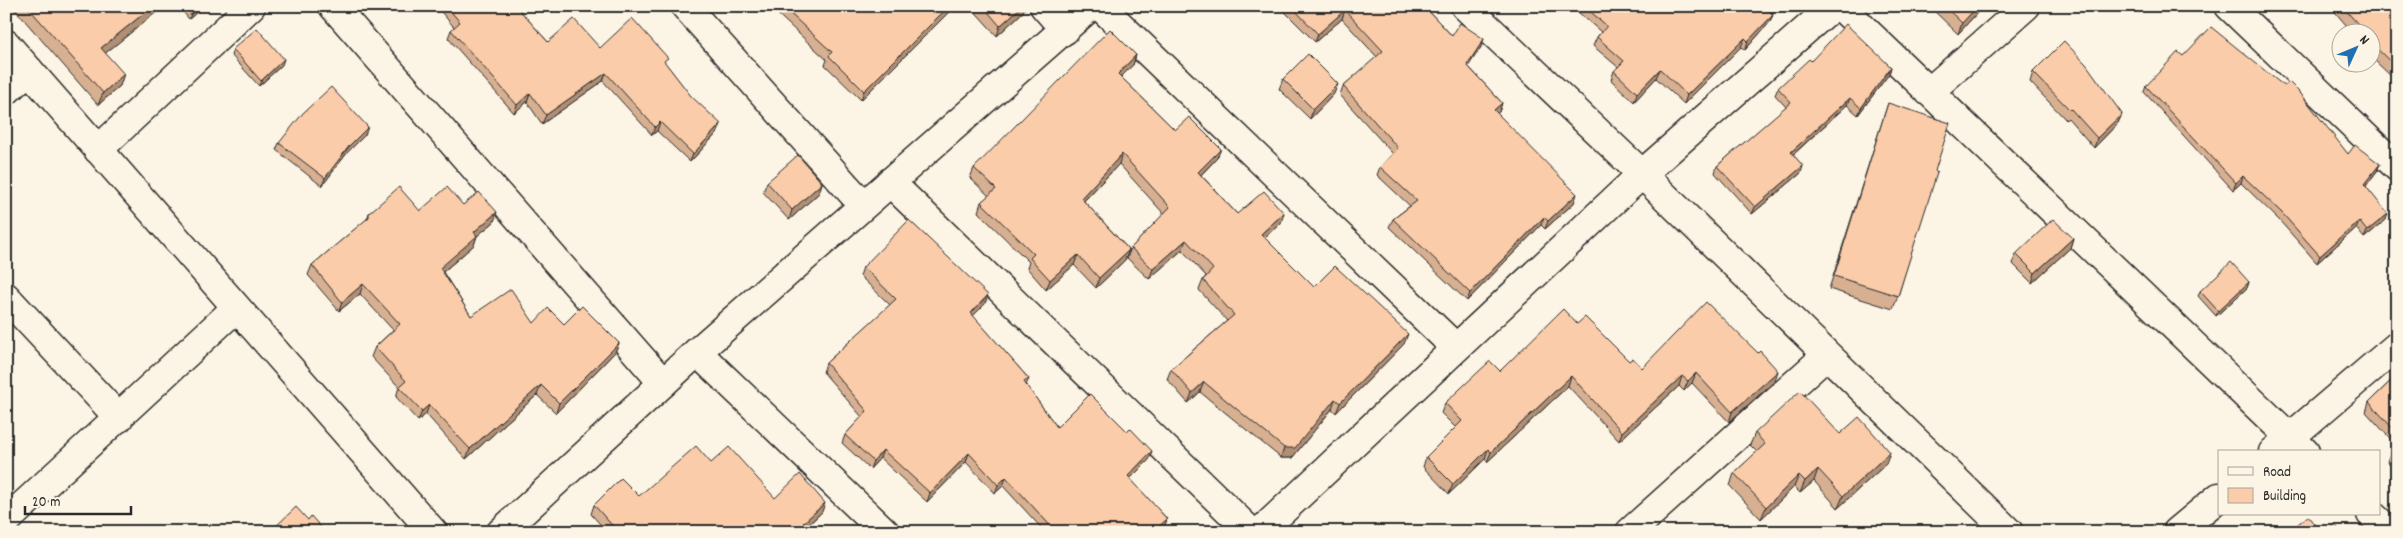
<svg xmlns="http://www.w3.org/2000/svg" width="2403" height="538" viewBox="0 0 2403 538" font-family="Dekko,sans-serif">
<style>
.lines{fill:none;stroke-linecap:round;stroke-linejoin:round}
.minor-casing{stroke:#2b2b2b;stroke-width:31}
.tertiary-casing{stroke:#2b2b2b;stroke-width:31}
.minor{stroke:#fcf5e5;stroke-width:28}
.tertiary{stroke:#fcf5e5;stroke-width:28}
.wall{fill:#d7af91;stroke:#2b2b2b}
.shaded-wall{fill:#af8f76;stroke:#2b2b2b}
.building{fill:#facca9;stroke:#2b2b2b}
</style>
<rect width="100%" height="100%" fill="#fcf5e5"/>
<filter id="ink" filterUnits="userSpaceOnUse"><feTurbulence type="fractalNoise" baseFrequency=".02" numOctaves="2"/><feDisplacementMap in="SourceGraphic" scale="10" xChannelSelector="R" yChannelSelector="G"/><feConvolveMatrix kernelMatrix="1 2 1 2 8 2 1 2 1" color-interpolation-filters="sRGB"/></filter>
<g filter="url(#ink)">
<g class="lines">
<defs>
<path id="minor" d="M333,6L663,383
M685,6L863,205
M1044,6L1065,30
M1100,6L1455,347
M1465,6L1642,174L2009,532
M1840,6L2305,452
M2229,6L2397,167
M6,44L433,532
M6,91L29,70
M1929,92L2026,6
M98,150L251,6
M890,182L1251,532
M6,297L119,418
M697,352L885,532
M2273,452L2397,346
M2371,514L2390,532
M6,521L236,308
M1260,532L1642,174L1833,6
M1630,532L1827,355
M2177,532L2219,497"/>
<path id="tertiary" d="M501,532L697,352L1091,6"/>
</defs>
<use href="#minor" class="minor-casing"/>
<use href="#tertiary" class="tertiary-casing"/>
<use href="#minor" class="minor"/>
<use href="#tertiary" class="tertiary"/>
</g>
<path class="wall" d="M12,6H161L159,10L105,53L120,86L98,105Z
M178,6H204L189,19Z
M436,6H516L548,42L600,48L666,64L718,132L690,162L657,131L652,135L603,81L542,124L527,102L514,113L448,38L451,30L454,27Z
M769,6H953L952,9L861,100L825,65L827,60Z
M970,6H1025L1023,12L997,36Z
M1279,6H1424L1452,36L1481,47L1468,66L1502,103L1499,112L1497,113L1574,203L1545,229L1541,225L1467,301L1389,227L1393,219L1410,206L1377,175L1380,167L1393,154L1340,95L1343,86L1377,57L1342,19L1315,42Z
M1571,6H1779L1772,14L1773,15L1769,23L1745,50L1741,47L1684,104L1656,78L1634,102L1611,80L1614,71L1618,67L1593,46L1597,37L1601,32Z
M1930,6H1979L1977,13L1958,34L1930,7Z
M2330,6H2397V82L2370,56V32H2352Z
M233,49L282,65L259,86L231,55Z
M1136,55L1133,65L1121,77L1175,130L1217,158L1201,175L1237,214L1281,223L1264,238L1314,287L1404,344L1336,413L1332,409L1292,458H1281L1200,392L1188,403L1167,379L1171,369L1227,321L1199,290L1203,280L1206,276L1182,250L1149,279L1127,258L1131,248L1164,214L1119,164L1084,201L1129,250L1125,260L1096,288L1074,265L1046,290L1027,268L1029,262L978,212L981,202L989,196L970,178L974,168Z
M2183,56L2284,86L2348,154L2380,164L2377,171L2366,186L2386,220L2364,238L2356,228L2317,263L2279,220L2241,183L2233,190L2144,92L2146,86Z
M1811,61L1891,67L1889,74L1858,115L1847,105L1793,155L1801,173L1752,214L1715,173L1717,166L1786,107L1775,95L1778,88Z
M2033,72L2122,114L2118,123L2094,148L2068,118L2066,120L2030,82Z
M1283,79L1334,94L1310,119L1279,89Z
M1888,103L1935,171L1898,296L1893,309L1829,289Z
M365,135L347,153L322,186L276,150L279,143Z
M767,182L822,183L819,193L789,220L763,192Z
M463,205L494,222L477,236L474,245L443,272L471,316L534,323L564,324L619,343L615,352L556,413L537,395L466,459L426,414L418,421L396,397L399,387L371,357L375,347L393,330L360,294L339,311L308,275L312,265L367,219L369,213L420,211Z
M2073,238L2070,248L2032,283L2013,264L2016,254Z
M863,267L985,304L973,316L1029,379L1026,385L1057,427L1149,460L1130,479L1167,519L1164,528L1159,532H1045L1003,486L995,493L966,462L927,502L880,458L870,469L842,443L845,435L862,417L823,372L826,363L890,305L860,276Z
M2249,282L2247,288L2216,316L2198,296L2200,291Z
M1577,324L1629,361L1642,368L1775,381L1729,422L1692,383L1684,391L1679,386L1619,441L1568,386L1487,462L1485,459L1449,494L1423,467L1426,457L1456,428L1441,413L1445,403L1500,371Z
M2397,375V446L2366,412L2369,402Z
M1755,433L1840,434L1890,452L1886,464L1838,508L1814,481L1800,493L1794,487L1761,519L1730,486L1734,473L1757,452L1750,445Z
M2397,448V472L2387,462L2390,453Z
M711,463L775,498L822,512L806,527L810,532H607L591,514L594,505L639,496Z"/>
<path class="shaded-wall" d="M153,6H161L159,10L97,60L101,48Z
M200,6H204L189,19L191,14Z
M949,6H953L952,9L861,100L864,91Z
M1022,6H1025L1023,12L997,36L1000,26Z
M1773,6H1779L1765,20L1769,11Z
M1978,6H1979L1977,13L1958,34L1962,23Z
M1345,10L1342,19L1315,42L1318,34Z
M1773,15L1769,23L1745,50L1748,41Z
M1745,38L1741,47L1684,104L1687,95Z
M1484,39L1481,47L1464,73L1467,65Z
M1136,55L1133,65L1114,84L1118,74Z
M284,59L282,65L259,86L261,81Z
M1891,67L1889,74L1858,115L1861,108Z
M1660,69L1656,78L1634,102L1637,93Z
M606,73L603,81L542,124L546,115Z
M124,74L120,86L98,105L103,93Z
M1338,84L1334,94L1310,119L1313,109Z
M530,93L527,102L514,113L517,105Z
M1850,98L1847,105L1788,159L1791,152Z
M1502,103L1499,112L1491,119L1494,110Z
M2122,114L2118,123L2094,148L2097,138Z
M660,122L657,131L652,135L655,127Z
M721,124L718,132L690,162L693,154Z
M368,127L365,135L347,153L322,186L325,178L350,145Z
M1221,149L1217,158L1194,182L1198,172Z
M1122,154L1119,164L1077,208L1081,198Z
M2380,164L2377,171L2362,191L2364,184Z
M1803,166L1801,173L1752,214L1755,207Z
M2243,176L2241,183L2233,190L2236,183Z
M822,183L819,193L789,220L792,210Z
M1577,194L1574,203L1545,229L1548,221Z
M497,212L494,222L477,236L474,245L437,277L440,268L474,232Z
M1284,213L1281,223L1257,244L1261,234Z
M2388,214L2386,220L2364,238L2367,231Z
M1544,217L1541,225L1467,301L1470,293Z
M2359,221L2356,228L2317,263L2320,256Z
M2073,238L2070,248L2032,283L2035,273Z
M1186,240L1182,250L1149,279L1153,269Z
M1129,250L1125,260L1096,288L1099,278Z
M1078,255L1074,265L1046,290L1050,280Z
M2249,282L2247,288L2216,316L2218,311Z
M363,284L360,294L339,311L342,302Z
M988,295L985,304L968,321L971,313Z
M1408,334L1404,344L1336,413L1340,403Z
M619,343L615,352L556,413L559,403Z
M1778,371L1775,381L1729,422L1732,412Z
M1696,373L1692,383L1684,391L1688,381Z
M1571,376L1568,386L1487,462L1491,452Z
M1682,376L1679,386L1619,441L1622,432Z
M1204,382L1200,392L1188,403L1192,393Z
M541,385L537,395L466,459L470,449Z
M1335,399L1332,409L1292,458H1281L1284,448Z
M429,405L426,414L418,421L422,411Z
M1488,449L1485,459L1449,494L1453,484Z
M883,450L880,458L870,469L873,461Z
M1152,451L1149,460L1125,484L1128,476Z
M1890,452L1886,464L1838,508L1843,496Z
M969,453L966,462L927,502L930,493Z
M1818,469L1814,481L1800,493L1805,481Z
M1799,475L1794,487L1761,519L1766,507Z
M1006,477L1003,486L995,493L998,485Z
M825,503L822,512L800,532L803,523Z
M1167,519L1164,528L1159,532H1153Z"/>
<path class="building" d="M27,6H153L101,48L124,74L103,93Z
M185,6H200L191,14Z
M446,6H516L548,42L574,19L600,48L632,18L668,58L664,61L691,96L721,124L693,154L660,122L655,127L606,73L546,115L530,93L517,105L451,30L460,22Z
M782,6H949L864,91L829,56L832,52Z
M983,6H1022L1000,26Z
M1291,6H1424L1452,36L1460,23L1484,39L1467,65L1502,103L1494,110L1577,194L1548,221L1544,217L1470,293L1393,219L1417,201L1380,167L1398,148L1343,86L1383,51L1345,10L1318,34Z
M1584,6H1773L1769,11L1773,15L1748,41L1745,38L1687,95L1660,69L1637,93L1614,71L1624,61L1597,37L1607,26Z
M1944,6H1978L1962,23Z
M2342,6H2397V68L2370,42V32H2365Z
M1846,24L1891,67L1861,108L1850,98L1791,152L1803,166L1755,207L1717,166L1791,102L1778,88L1809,59L1811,61Z
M2211,27L2284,86L2289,82L2301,94L2348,154L2355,145L2380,164L2364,184L2388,214L2367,231L2359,221L2320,256L2282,213L2243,176L2236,183L2146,86L2178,52L2183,56Z
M257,28L284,59L261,81L233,49Z
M1110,29L1136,55L1118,74L1175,130L1189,117L1221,149L1198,172L1237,214L1264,191L1284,213L1261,234L1314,287L1335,266L1408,334L1340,403L1335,399L1295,448H1284L1204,382L1192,393L1171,369L1234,315L1203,280L1213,269L1186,240L1153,269L1131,248L1170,207L1122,154L1081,198L1129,250L1099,278L1078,255L1050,280L1030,258L1034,254L981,202L996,189L974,168Z
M2064,41L2086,64L2122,114L2097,138L2071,109L2070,110L2033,72Z
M1308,54L1338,84L1313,109L1283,79Z
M331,87L368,127L350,145L325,178L279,143L303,113Z
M1888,103L1950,123L1935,171L1937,173L1898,296L1834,276Z
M798,155L822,183L792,210L767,182Z
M399,187L420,211L447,187L463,205L479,192L497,212L474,232L477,236L440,268L471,316L511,289L534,323L548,308L564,324L582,306L619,343L559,403L541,385L470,449L429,405L422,411L399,387L406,381L375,347L400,324L363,284L342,302L312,265L369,217V213Z
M2053,219L2073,238L2035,273L2016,254Z
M909,220L988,295L971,313L1029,379L1024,382L1057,427L1090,394L1127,431L1130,428L1152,451L1128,476L1167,519L1153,532H1056L1006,477L998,485L969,453L930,493L883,450L873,461L845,435L867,411L826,363L896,299L863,267Z
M2231,262L2249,282L2218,311L2200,291Z
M1706,302L1758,353L1760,351L1778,371L1732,412L1696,373L1688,381L1682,376L1622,432L1571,376L1491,452L1488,449L1453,484L1426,457L1462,421L1445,403L1490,361L1500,371L1563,309L1577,324L1585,317L1629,361L1633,358L1642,368Z
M2397,375V433L2369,402Z
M1800,391L1840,434L1859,417L1890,452L1843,496L1818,469L1805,481L1799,475L1766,507L1734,473L1765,444L1755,433Z
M696,446L711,463L729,447L775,498L800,474L825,503L803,523L810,532H618L594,505L621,478L639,496Z
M2397,448V459L2390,453Z
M296,507L308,520L311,516L325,532H270Z
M2308,516L2320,532H2288Z
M2334,524L2342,532H2327Z"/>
</g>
<rect width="2403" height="538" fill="none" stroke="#fcf5e5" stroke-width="25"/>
<rect x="12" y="12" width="2378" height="513" fill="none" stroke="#2b2b2b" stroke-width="2" filter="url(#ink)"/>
<rect x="2218" y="450" width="162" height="65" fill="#fcf5e5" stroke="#a8a49b"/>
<rect x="2228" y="467" width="25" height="8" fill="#fcf5e5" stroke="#a8a49b"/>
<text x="2263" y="476" font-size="15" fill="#2b2b2b">Road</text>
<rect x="2228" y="488" width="25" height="15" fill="#facca9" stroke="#a8a49b"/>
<text x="2263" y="500" font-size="15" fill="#2b2b2b">Building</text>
<g transform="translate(2356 48) rotate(46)"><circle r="24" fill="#fcf5e5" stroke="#a8a49b"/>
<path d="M0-4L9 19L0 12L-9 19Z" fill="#1f6fb2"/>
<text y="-8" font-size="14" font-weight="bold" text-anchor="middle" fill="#2b2b2b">N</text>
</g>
<path d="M25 506v8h106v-8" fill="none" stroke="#2b2b2b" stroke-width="2.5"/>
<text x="32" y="506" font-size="15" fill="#2b2b2b" stroke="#fcf5e5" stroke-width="4" paint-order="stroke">20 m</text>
</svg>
